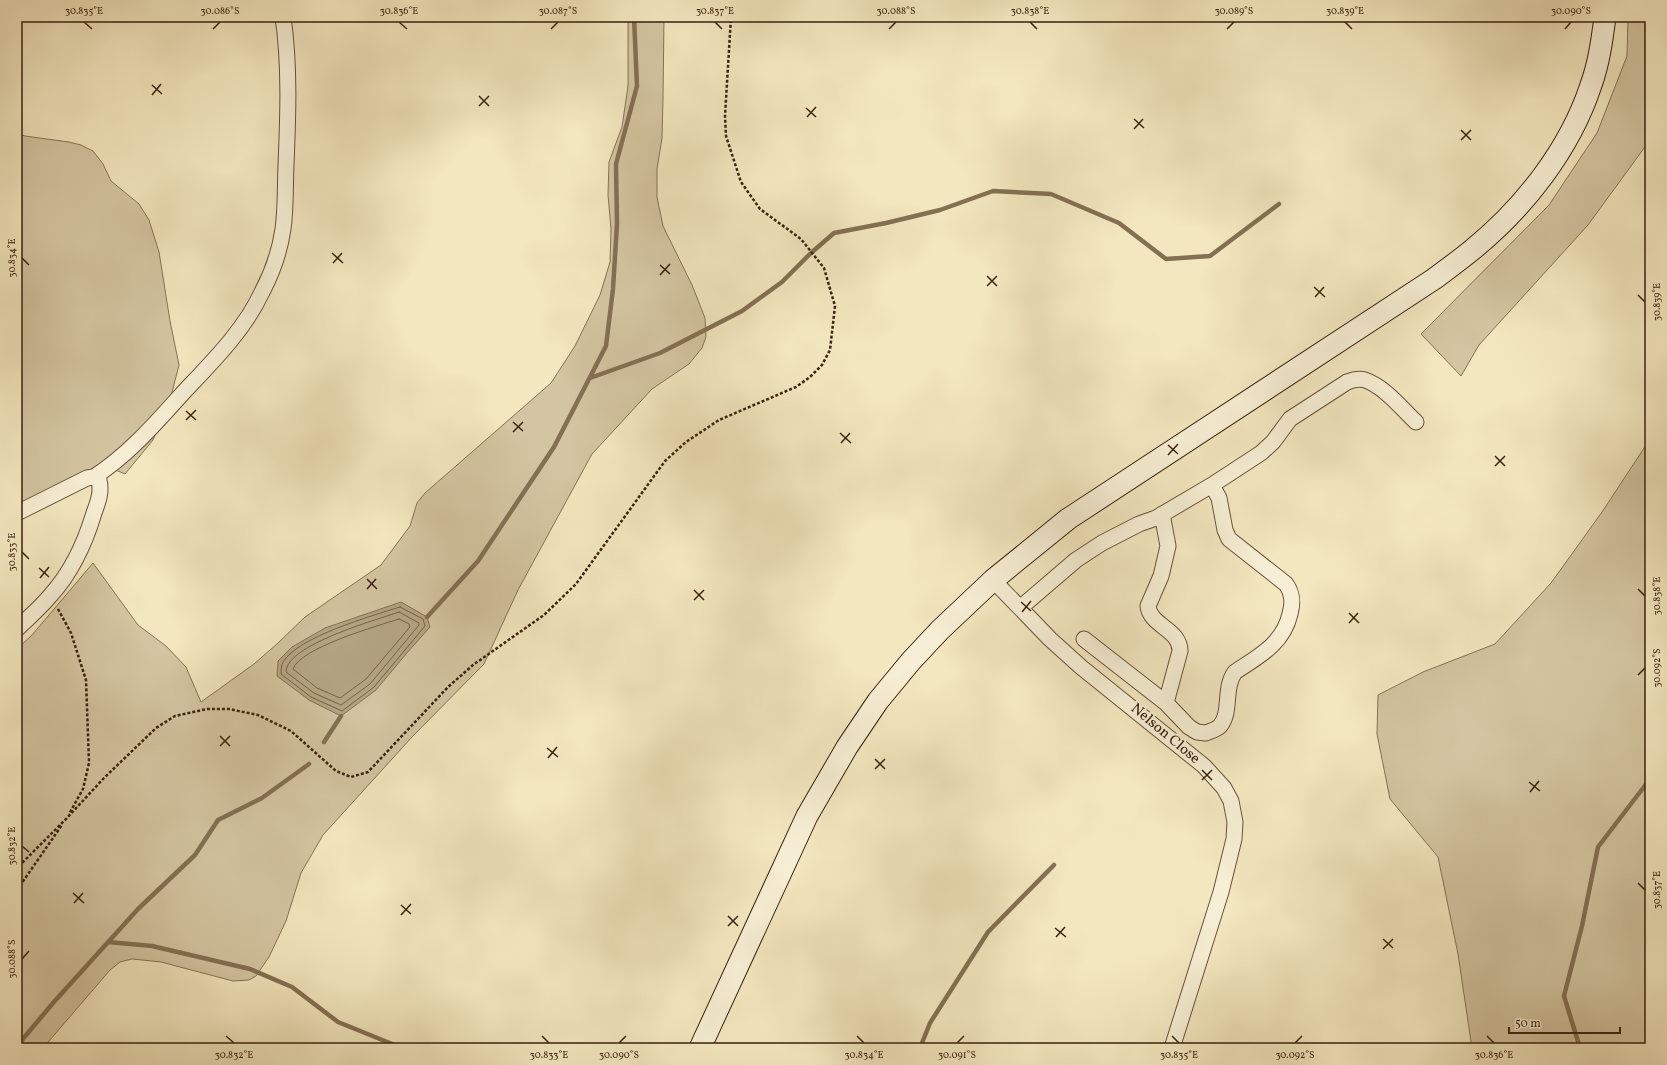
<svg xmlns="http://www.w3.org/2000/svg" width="1667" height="1065" viewBox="0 0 1667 1065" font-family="Vollkorn,serif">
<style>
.green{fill:#d3c5a1;stroke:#867357}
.water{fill:#b4a482;stroke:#837053}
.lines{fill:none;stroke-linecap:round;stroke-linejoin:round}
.shore{stroke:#766248;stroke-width:1}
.stream{stroke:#837053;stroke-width:4.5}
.minor-casing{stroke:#68523a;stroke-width:17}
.secondary-casing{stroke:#39210d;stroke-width:23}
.path{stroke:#39210d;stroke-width:2.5;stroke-dasharray:3 2;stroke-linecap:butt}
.minor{stroke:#f7efd5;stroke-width:15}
.secondary{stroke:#f7efd5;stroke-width:21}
.ticks{fill:none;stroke:#39210d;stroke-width:1.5}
.labels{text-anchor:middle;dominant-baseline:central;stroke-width:4;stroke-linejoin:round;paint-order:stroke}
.street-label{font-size:15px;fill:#39210d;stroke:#f7efd5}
.neatline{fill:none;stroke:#39210d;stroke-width:1.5}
.ticks-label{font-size:10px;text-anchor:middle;fill:#39210d}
</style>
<rect width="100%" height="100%" fill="#f3e7bf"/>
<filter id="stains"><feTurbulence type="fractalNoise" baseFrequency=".005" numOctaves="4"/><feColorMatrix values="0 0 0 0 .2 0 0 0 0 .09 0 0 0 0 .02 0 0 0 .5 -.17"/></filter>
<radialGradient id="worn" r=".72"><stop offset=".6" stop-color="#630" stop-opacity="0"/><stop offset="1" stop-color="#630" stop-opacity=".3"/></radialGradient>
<path class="green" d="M628,17H664L663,99L662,138L657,169V197L663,226L692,285L705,318L706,337L702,348L689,364L652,389L592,454L518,590L484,664L412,737L323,835L301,873L286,921L269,957L256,976L249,980L233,981L161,962L132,959L120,962L110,970L43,1048H17V649L32,635L93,563L138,625L166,646L186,667L201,702L254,664L278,643L305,617L381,565L410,526L417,503L425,493L551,383L575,346L600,295L610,262L611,229L608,195L609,162L622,127L628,86Z
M1628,17H1650V140L1588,225L1479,345L1461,376L1421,334L1549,205L1597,133L1627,56Z
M17,133L25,136L69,142L81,145L93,151L103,164L111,181L139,204L149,220L159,252L170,321L179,365L171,396L153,440L125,474L102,464L17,506Z
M1650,439V1048H1472L1458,954L1438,857L1390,799L1377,734L1378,695L1423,672L1495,644L1551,583L1602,512Z"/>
<path class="water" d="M401,602L427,617L430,627L406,654L376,690L341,716L309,700L277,676L278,661L292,647L325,628Z"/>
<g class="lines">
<path class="shore" d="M400,607L423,619L425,626L374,687L342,711L311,697L281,674C281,671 281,665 283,662C298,637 371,616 400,607Z
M399,612L419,623V625L370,684L341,705L314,693L286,672C286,645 376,620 399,612Z
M399,619L409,624L410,627L366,679L340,698L317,688L293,669C300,648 377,626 399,619Z"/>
<path class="stream" d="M590,378L660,353L742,311L782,282L811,253L834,233L886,223L940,210L993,191L1051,194L1119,223L1166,259L1210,256L1279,204
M427,617L478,561L554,447L606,346L613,289L617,224L616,164L637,86L634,17
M324,742L341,716
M108,942L152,946L250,969L292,987L338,1022L402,1048
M17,1046L53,1003L138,909L195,855L218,820L262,798L309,764
M920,1048L930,1023L988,932L1054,865
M1580,1048L1564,996L1582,926L1598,847L1650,779"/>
<defs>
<path id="minor" d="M94,477C128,455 155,424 182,394C211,363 244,331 262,292C272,273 280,250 283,229C286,208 285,186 286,165C288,117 290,65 283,17
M17,513L87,478L94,477L99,480C102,492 98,502 94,513C85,543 71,573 50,596C40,608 28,618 17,629
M1162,514L1168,546L1161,576L1148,606C1150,626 1180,629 1180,651L1166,703
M993,580L1050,639L1081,667L1204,766L1224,788L1231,801L1235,822L1234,839L1221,892L1172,1048
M1020,608L1076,560L1102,543L1139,524L1156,518L1212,485L1261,453L1273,442L1290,419L1347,382C1352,380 1359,378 1365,380C1385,387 1401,408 1416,422
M1084,639L1166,703L1189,727L1197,732L1206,733C1210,731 1216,730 1220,726C1232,712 1223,688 1235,672C1259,656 1283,644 1290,614C1293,603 1293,594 1286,584L1229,539L1225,530L1219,498L1212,485"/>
<path id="secondary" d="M700,1048L807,816L847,747L878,701L911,661L940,630L993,580L1068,519L1434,279C1446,270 1460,260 1472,250C1524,208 1570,149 1591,85C1599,63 1602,40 1605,17"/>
</defs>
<use href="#minor" class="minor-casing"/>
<use href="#secondary" class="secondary-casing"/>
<path class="path" d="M58,609L71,633L86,680L89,763L83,789L69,814
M17,862H23L66,819L104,778L156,728L175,716L207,709H229L258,715L291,731L336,771L351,777L368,772L448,687L473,665L544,615L576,584L665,461L686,442L719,420L796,387L810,377L822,365L830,350L835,306L824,268L801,239L760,209L741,182L726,136L725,116L731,17
M17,890L62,825"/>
<use href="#minor" class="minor"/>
<use href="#secondary" class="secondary"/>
</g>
<path class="ticks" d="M84,22L92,29M399,22L407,29M715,22L722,29M1030,22L1037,29M1345,22L1352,29M213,29L220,22M551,29L558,22M889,29L896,22M1227,29L1234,22M1565,29L1571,22M152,85L162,94M152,95L161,84M479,96L489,106M479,106L489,96M806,108L816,117M807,117L816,107M1134,119L1144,128M1134,129L1143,119M1461,130L1471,140M1461,140L1471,130M332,253L343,263M22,258L29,265M333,263L342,253M660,265L670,274M660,275L670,264M987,276L997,286M987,286L997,276M1314,287L1325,297M1638,295L1645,302M1315,297L1324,287M186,411L196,420M186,420L196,410M513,422L523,431M513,432L523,422M840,433L851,443M841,443L850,433M1168,445L1178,454M1168,455L1178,444M1495,456L1505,466M1495,466L1505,456M22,552L29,559M39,568L49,577M40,578L49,567M367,579L377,589M367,589L376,579M1638,589L1645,596M694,590L704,600M694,600L704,590M1021,602L1031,611M1022,612L1031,601M1349,613L1359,623M1349,623L1358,613M1638,675L1645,668M220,736L230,746M220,746L230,736M547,748L558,757M548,758L557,747M875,759L885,769M875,769L885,759M1202,770L1212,780M1202,780L1212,770M1529,782L1540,791M1530,792L1539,781M22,846L29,852M1638,883L1645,890M73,893L84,903M74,903L83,893M401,905L411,914M401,915L411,904M728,916L738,926M728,926L738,916M1055,928L1066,937M1056,937L1065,927M1383,939L1393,948M1383,949L1393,939M22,959L29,951M226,1036L234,1043M542,1036L549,1043M857,1036L864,1043M1172,1036L1179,1043M1487,1036L1494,1043M619,1043L626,1036M957,1043L964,1036M1295,1043L1302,1036"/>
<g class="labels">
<g class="street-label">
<text transform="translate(1165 734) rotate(40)">Nelson Close</text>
</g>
</g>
<rect width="1667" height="1065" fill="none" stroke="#f3e7bf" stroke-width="44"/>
<path d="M1509 1027v6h111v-6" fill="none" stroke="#39210d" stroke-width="2"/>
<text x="1515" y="1027" font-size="12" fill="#39210d" stroke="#f7efd5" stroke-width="3" paint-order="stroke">50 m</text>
<rect x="22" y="22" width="1623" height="1021" class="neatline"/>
<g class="ticks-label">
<text x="84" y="14">30.835°E</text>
<text x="220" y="14">30.086°S</text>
<text x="399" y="14">30.836°E</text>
<text x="558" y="14">30.087°S</text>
<text x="715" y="14">30.837°E</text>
<text x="896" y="14">30.088°S</text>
<text x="1030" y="14">30.838°E</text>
<text x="1234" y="14">30.089°S</text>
<text x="1345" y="14">30.839°E</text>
<text x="1571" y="14">30.090°S</text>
<text transform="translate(11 258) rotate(-90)" y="4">30.834°E</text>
<text transform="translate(1656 302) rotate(-90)" y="4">30.839°E</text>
<text transform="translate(11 552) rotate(-90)" y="4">30.833°E</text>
<text transform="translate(1656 596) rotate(-90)" y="4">30.838°E</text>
<text transform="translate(1656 668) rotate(-90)" y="4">30.092°S</text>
<text transform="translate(11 846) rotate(-90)" y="4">30.832°E</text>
<text transform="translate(1656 890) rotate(-90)" y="4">30.837°E</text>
<text transform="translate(11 959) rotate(-90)" y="4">30.088°S</text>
<text x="234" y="1058">30.832°E</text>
<text x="549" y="1058">30.833°E</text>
<text x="619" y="1058">30.090°S</text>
<text x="864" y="1058">30.834°E</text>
<text x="957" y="1058">30.091°S</text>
<text x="1179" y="1058">30.835°E</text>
<text x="1295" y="1058">30.092°S</text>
<text x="1494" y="1058">30.836°E</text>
</g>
<rect width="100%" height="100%" filter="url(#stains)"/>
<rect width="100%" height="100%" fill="url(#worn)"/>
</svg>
